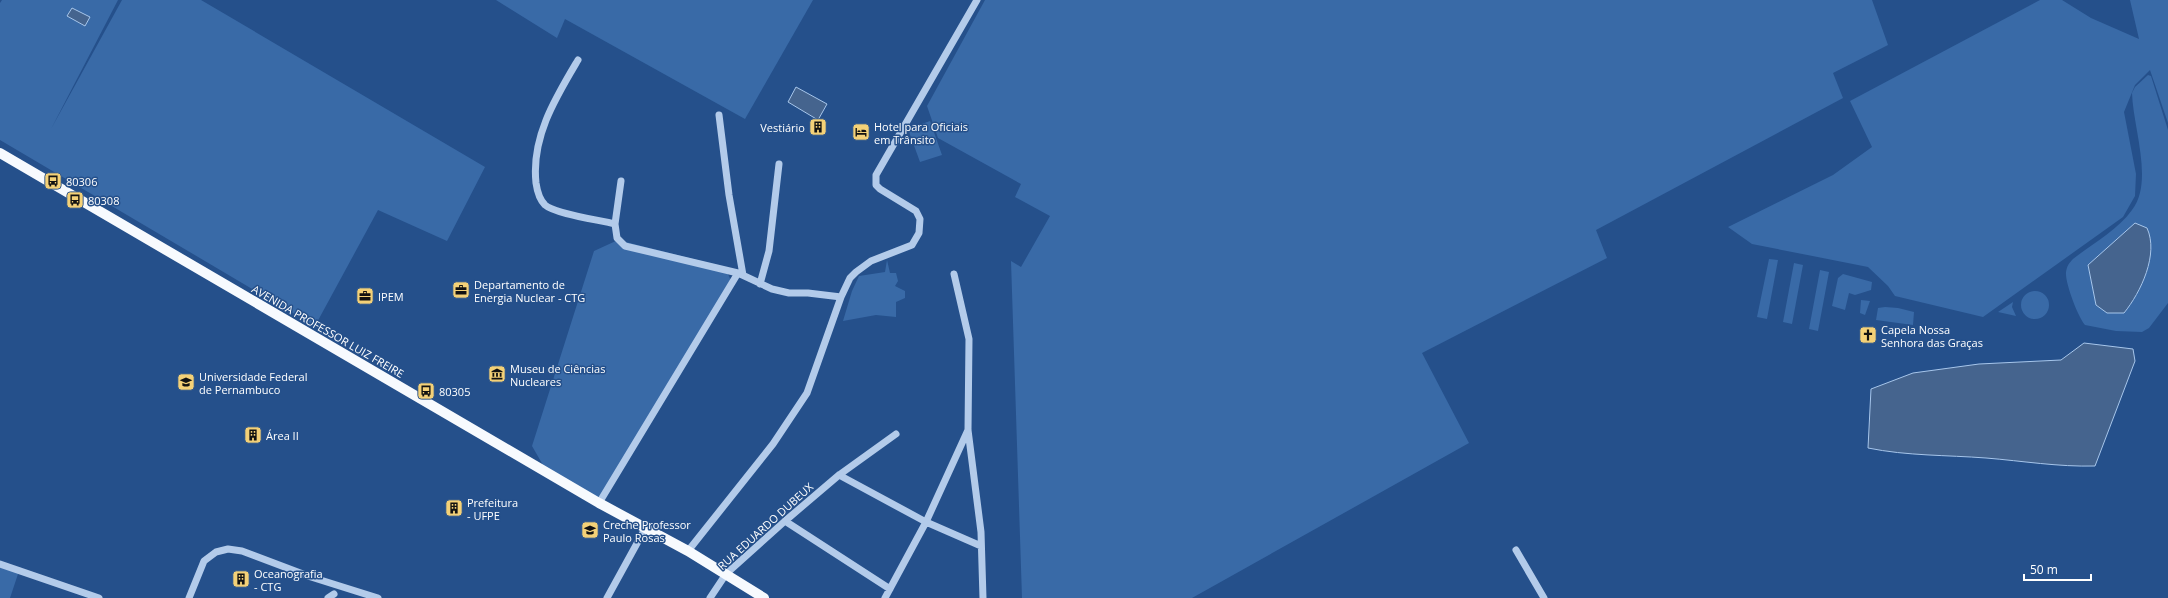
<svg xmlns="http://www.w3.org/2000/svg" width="2168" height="598" viewBox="0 0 2168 598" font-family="'Open Sans',sans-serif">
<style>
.green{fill:#396aa7}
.water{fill:#45648e;stroke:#a7c6eb}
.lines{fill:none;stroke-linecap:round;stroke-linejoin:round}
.minor{stroke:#b3cbea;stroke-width:7}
.major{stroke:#f7fafe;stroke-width:10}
.labels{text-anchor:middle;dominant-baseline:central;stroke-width:3;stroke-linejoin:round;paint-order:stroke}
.poi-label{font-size:11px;fill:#fff;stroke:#25508b;text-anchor:start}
.street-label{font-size:11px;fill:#fff;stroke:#25508b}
</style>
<rect width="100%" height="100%" fill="#25508b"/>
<path class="green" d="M2,0H118L51,129L122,0H201L485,167L447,241L378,210L315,326L0,140V3Z
M496,0H813L745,119L565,19L557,38Z
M985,0H1872L1888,45L1833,73L1843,98L1596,230L1607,258L1422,353L1469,443L1192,598H1022L1011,261L1021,267L1050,216L1015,197L1021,184L938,138L927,106Z
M2040,0H2062L2091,18L2139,39L2130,0H2168V123L2150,70L2135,85L2124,112L2136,174L2135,196L2123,217L1983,317L1895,296L1888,286L1868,267L1752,244L1728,227L1833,175L1872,147L1850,101Z
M2148,75L2151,76L2168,130V303L2149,328L2142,332L2116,331L2085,325C2078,317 2065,283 2066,272C2067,266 2069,263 2073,259C2092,244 2118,230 2132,210C2154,182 2133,128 2132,93L2135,87Z
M930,121L942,155L920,162L908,129Z
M618,240L725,267L731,281L599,503L547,472L532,446L594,251Z
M1769,259L1778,260L1767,319L1757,317Z
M887,260L890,273H896L898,281L895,286L905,291V298L896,302V317L876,315L843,321L852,291L859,276L885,272Z
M1794,263L1803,265L1792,324L1783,322Z
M1820,270L1829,272L1818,331L1809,329Z
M1843,274L1872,282L1871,290L1855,295L1849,293L1845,310L1832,306L1838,278Z
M2021 305a14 14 0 1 1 28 0a14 14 0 1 1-28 0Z
M1861,300L1870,301L1865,315L1860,313Z
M2013,302L2012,307L2016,316L1998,312Z
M1885,307L1898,308L1914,312L1913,325L1876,320L1878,308Z
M0,564L19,571L10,598H0Z"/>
<path class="water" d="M72,8L90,17L85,26L67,16Z
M796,87L827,104L818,120L788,102Z
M2135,223L2147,228C2159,254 2141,292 2124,313H2107L2096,305L2088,265Z
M2084,343L2133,349L2135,361L2095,466C2058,467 2023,461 1986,458C1947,455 1907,456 1868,448L1871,389L1913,373L1979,364L2061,360Z"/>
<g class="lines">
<path class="minor" d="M578,60C556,97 531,137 536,183C537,190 539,199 545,205C555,214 600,220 615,224L617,238L625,246L738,273L772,289L789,293H808L841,297
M719,115L729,195L743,275
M615,224L621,181
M954,274L969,339L968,430L981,532L983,598
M760,284L769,251L779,164
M839,475L926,522L981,546
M599,503L738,273
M785,521L890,589
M1516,550L1544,598
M688,551L773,444L807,393L841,297L850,278L856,272L871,261L912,245L919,233L920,219L916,211L880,189L876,185V175L977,0
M0,564L99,598
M189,598L204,561L216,552L228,549L242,551L311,577L378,598
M328,598L334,594
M607,598L646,527
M710,598L726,574L785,521L839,475L896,434
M885,598L926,522L968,430"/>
<path class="major" d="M0,153L599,503L688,551L764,598"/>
</g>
<defs>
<symbol id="building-square" viewBox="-11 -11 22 22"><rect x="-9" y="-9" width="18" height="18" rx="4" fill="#f4d177" stroke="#25508b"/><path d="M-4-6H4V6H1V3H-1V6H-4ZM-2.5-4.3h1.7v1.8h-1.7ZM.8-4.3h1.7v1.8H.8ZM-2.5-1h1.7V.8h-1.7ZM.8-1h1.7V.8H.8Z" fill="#111"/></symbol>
<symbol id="hotel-square" viewBox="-11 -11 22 22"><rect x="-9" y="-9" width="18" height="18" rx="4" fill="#f4d177" stroke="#25508b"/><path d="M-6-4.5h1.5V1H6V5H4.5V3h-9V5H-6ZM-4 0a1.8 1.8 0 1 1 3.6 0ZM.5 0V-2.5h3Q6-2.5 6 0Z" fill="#111"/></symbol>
<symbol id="bus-square" viewBox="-11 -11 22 22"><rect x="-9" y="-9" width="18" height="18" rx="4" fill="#f4d177" stroke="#25508b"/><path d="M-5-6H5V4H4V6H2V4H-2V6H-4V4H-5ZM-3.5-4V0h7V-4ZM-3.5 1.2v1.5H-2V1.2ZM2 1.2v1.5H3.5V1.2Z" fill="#111"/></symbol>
<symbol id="office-square" viewBox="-11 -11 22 22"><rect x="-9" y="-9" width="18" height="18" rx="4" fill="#f4d177" stroke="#25508b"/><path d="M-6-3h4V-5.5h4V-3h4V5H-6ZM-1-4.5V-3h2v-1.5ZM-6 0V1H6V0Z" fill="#111"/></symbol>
<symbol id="church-square" viewBox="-11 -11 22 22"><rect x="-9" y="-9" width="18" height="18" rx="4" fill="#f4d177" stroke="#25508b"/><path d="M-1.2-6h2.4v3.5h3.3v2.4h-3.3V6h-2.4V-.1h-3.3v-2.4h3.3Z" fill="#111"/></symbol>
<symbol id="museum-square" viewBox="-11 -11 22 22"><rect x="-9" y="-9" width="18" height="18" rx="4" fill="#f4d177" stroke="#25508b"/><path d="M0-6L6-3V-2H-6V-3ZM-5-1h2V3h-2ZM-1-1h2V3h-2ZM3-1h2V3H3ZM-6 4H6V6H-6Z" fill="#111"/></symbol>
<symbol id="university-square" viewBox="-11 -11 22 22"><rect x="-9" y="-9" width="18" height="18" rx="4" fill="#f4d177" stroke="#25508b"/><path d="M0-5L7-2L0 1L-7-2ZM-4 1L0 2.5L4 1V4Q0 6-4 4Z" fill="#111"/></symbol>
<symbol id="school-square" viewBox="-11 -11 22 22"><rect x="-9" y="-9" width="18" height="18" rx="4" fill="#f4d177" stroke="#25508b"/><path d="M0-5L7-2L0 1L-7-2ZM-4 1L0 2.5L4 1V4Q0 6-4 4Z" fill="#111"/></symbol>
</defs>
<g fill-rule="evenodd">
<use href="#building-square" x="808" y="117" width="20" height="20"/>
<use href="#hotel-square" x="851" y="122" width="20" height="20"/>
<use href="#bus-square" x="43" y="171" width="20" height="20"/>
<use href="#bus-square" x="65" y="190" width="20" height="20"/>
<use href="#office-square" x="451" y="280" width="20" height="20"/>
<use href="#office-square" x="355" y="286" width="20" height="20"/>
<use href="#church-square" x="1858" y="325" width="20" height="20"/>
<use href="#museum-square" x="487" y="364" width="20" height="20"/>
<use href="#university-square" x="176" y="372" width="20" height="20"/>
<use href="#bus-square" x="416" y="381" width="20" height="20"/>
<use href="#building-square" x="243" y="425" width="20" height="20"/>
<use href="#building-square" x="444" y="498" width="20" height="20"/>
<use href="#school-square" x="580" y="520" width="20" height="20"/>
<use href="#building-square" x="231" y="569" width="20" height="20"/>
</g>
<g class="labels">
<g class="poi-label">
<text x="874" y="126">Hotel para Oficiais<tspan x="874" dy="13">em Trânsito</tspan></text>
<text x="805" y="127" text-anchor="end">Vestiário</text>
<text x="66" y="181">80306</text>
<text x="88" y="200">80308</text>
<text x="474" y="284">Departamento de<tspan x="474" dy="13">Energia Nuclear - CTG</tspan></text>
<text x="378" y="296">IPEM</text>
<text x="1881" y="329">Capela Nossa<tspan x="1881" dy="13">Senhora das Graças</tspan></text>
<text x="510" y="368">Museu de Ciências<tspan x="510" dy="13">Nucleares</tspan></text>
<text x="199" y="376">Universidade Federal<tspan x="199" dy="13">de Pernambuco</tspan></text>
<text x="439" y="391">80305</text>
<text x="266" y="435">Área II</text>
<text x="467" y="502">Prefeitura<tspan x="467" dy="13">- UFPE</tspan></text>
<text x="603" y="524">Creche Professor<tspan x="603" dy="13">Paulo Rosas</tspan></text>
<text x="254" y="573">Oceanografia<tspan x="254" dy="13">- CTG</tspan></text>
</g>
<g class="street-label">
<text transform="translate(328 331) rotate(30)">AVENIDA PROFESSOR LUIZ FREIRE</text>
<text transform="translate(765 526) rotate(-42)">RUA EDUARDO DUBEUX</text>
</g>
</g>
<path d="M2024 574v6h67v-6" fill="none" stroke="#ffffff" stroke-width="2"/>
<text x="2030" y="574" font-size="12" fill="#ffffff" stroke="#25508b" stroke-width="3" paint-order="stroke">50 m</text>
</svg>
